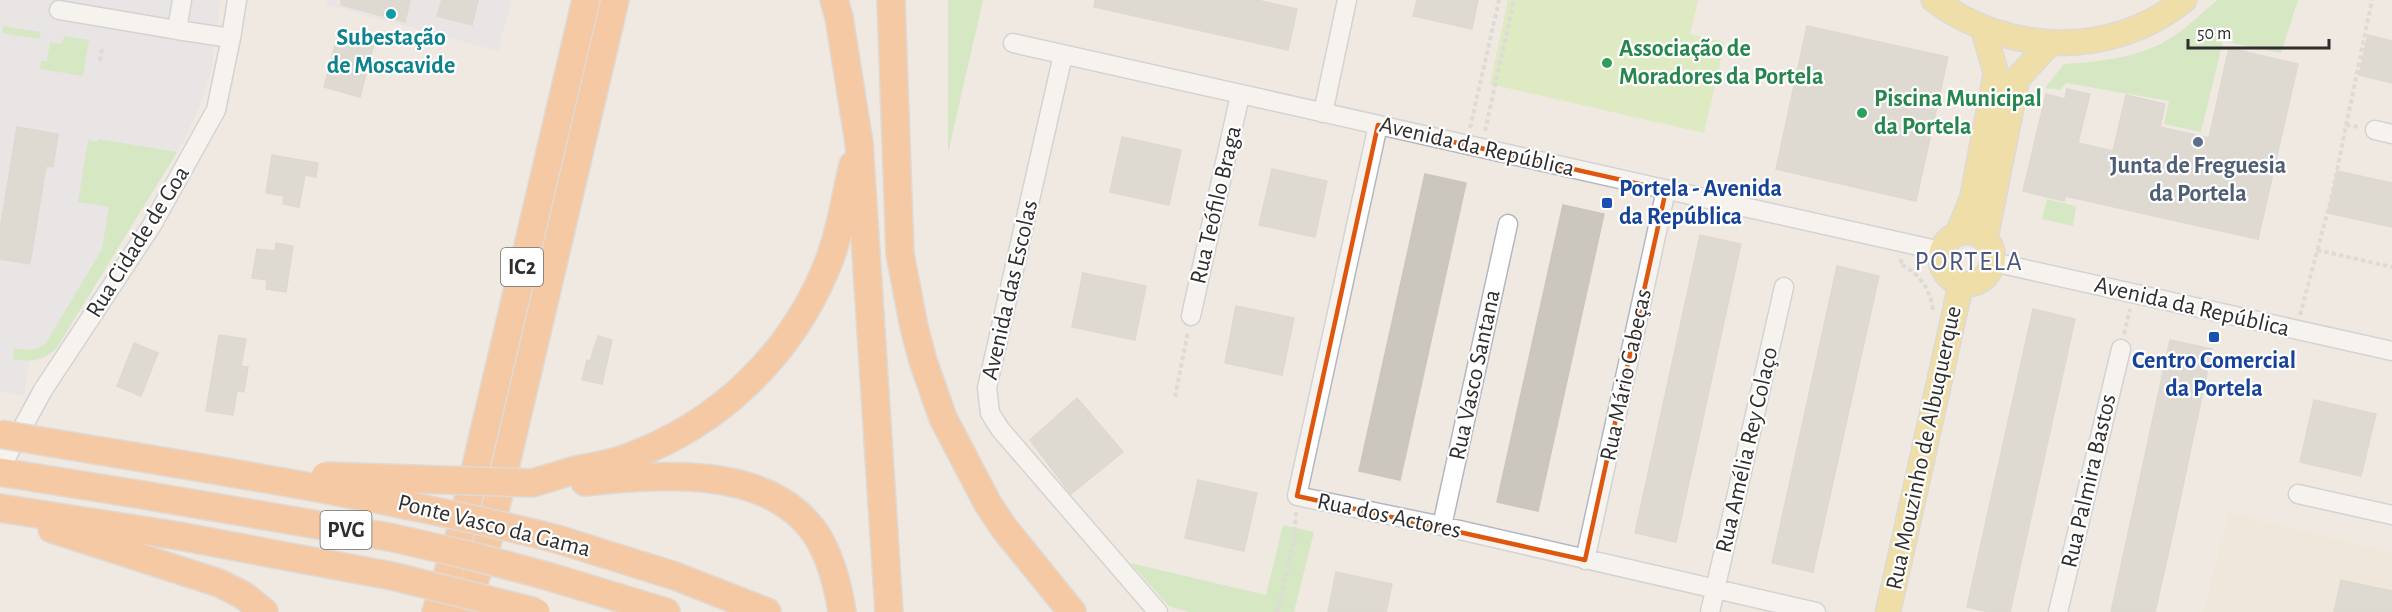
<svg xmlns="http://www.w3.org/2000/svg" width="2392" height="612" viewBox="0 0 2392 612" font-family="'Alegreya Sans',sans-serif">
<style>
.industrial{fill:#e3e1e8}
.education{fill:#f0e6d1}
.green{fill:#b6e59e}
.pitch{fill:#c9ec9a}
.building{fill:#cbc7bf;stroke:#cbc5ba;stroke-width:1.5}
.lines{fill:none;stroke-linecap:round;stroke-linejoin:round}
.minor-casing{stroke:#b4b7c1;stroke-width:21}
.major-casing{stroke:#c9c9c9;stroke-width:27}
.highway-casing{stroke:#c9c9c9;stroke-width:30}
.path{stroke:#c9c9c9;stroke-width:4;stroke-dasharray:4.5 3;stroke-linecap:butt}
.minor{stroke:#fff;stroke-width:18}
.major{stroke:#f2d163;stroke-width:24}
.highway{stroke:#ffa35c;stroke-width:27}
.highway-bridge-casing{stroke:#c9c9c9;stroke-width:30;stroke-linecap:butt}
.highway-bridge{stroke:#ffa35c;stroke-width:27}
.marked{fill:none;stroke:#df570e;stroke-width:4.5;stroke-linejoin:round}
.culture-dot{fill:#0f9aa8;stroke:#fff;stroke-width:2}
.leisure-dot{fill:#2e9e5b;stroke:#fff;stroke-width:2}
.service-dot{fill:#5c6f8a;stroke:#fff;stroke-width:2}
.transit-dot{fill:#1a4fb4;stroke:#fff;stroke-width:2}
.labels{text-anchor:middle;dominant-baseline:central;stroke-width:4.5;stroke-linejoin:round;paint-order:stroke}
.shield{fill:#fff;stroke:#6d6d6d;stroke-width:1.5}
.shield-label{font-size:22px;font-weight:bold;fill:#2e2e2e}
.culture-label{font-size:24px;font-weight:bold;fill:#0d838f;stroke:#fff}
.leisure-label{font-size:24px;font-weight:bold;fill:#27864d;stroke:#fff;text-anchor:start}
.street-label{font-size:24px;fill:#2e2e2e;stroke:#fff}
.service-label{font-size:24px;font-weight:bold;fill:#4e5e75;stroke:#fff}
.transit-label{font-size:24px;font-weight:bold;fill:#164399;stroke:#fff;text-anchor:start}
.quarter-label{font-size:27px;letter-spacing:1.5px;fill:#4d5680;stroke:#fff}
</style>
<rect width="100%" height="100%" fill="#efe9e1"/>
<path class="industrial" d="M0,0H221L211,73L202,100L184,141L56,349L40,360L29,362L24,395L0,391Z
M327,0H512L498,51L327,5Z"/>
<path class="education" d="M2228,512L2392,552V612H2204Z"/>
<path class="green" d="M948,0H983L948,153Z
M2217,0H2298L2281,53L2223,41L2201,132L2164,124L2169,101L2066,83L2060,90L2045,88L2064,64C2095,62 2127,59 2156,46C2177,37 2200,15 2217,0Z
M3,26L41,32L39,39L2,33Z
M64,36L89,40L83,76L40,69L41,61H47L50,42L62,44Z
M98,139L177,152L56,349C41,361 31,362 13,359L14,348C28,350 35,352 46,343L102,249L109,207L78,202L88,140L97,142Z
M2047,199L2076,206L2073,226L2042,219Z
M1283,525L1314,532L1294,612H1189L1169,606L1130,563L1266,595Z"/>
<path class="pitch" d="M1508,0H1698L1690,34L1725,42L1704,133L1490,84Z"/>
<path class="building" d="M341,0H410L405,22L341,5Z
M442,0H478L472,25L437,16Z
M1095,0H1257L1297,9L1288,50L1094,7Z
M1417,0H1478L1472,29L1413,16Z
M1807,26L1948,57L1916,201L1776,169Z
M338,34L374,44L360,97L324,87Z
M2368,35L2392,41V83L2359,75Z
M2229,48L2298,64L2258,239L2065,196L2064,201L2023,191L2046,94L2065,99L2067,89L2090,94L2078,143L2113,151L2126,95L2165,104L2160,127L2209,138Z
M17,127L58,134L53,167L46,166L30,264L0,259V230Z
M1122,137L1181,150L1169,205L1110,192Z
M272,155L318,163L316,177L305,175L299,207L283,204L284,196L266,193Z
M1272,169L1327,181L1315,237L1259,225Z
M2337,171L2392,183V227L2328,213Z
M1425,174L1466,183L1400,480L1359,471Z
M1563,205L1604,214L1538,511L1497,502Z
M1700,235L1741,244L1676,542L1635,533Z
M276,243L293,246L286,292L266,289L267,280L252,278L257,249L275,251Z
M1837,266L1879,276L1813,572L1772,563Z
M1083,273L1146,286L1135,340L1072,327Z
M1236,306L1294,318L1282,375L1225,363Z
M2033,309L2075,319L2010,612H1990L1967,607Z
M219,335L246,339L241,366L248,367L244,392L237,391L233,415L206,411Z
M598,336L612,340L602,384L582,380L587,360L590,361Z
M2170,340L2212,349L2174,528L2155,612H2111Z
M134,343L158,353L141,396L117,386Z
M1077,398L1123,452L1071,494L1030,440Z
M2314,400L2376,414L2361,476L2300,462Z
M1198,480L1257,493L1244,551L1185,538Z
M1336,572L1392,584L1386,612H1328Z
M2341,580L2392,591V612H2334Z"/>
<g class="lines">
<defs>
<path id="minor" d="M59,10L177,30L182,0
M177,30L231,38
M1013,43L1941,251
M1063,55L987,388L990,413L1000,429L1158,612
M1323,113L1347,0
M1378,125L1297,496L1442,526L1816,612
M2375,130L2392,134
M1993,262L2392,351
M1191,316L1240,95
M0,469L43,390L152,225L216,110L231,38L237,0
M2298,494L2392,515
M1442,526L1508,224
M1585,560L1666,190
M1710,612L1784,287
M2058,612L2121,349"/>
<path id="major" d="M1934,0C2008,55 2111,59 2184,0
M1941 258a26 26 0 1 1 52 0a26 26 0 1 1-52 0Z
M1958,233L1972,199L1996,73L1983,28
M1985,240L2017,79L2050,43
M1888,612L1961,284"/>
<path id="highway" d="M834,0L839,17L859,143L889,612
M891,0L900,254L914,327L923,361L943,418L988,504L1004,528L1072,612
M0,472L143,495
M585,482C658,474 768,464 816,534C831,558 838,585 842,612
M532,483C547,479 561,474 576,470C594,466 612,464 629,457C719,424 791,355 827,266C840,235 845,198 853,165
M0,508L179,536L338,566
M52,529L219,583L243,595L264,612
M557,539L675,576L767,612
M547,576L666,612
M436,612L460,534L586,0
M464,612L488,540L615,0"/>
</defs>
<use href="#minor" class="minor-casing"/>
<use href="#major" class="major-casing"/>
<use href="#highway" class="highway-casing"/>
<path class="path" d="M100,61L102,48
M2346,125L2360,127
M1470,128L1499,0
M1485,131L1514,0
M2317,250L2392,267
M1902,259L1900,264C1920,274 1930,288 1933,310
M2300,315L2331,199L2372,0
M2124,334L2130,309
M1175,397L1188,331
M1277,612L1294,542L1296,511"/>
<use href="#minor" class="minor"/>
<use href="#major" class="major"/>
<use href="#highway" class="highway"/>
<defs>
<path id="highway-bridge" d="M0,434C186,466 373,493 557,539
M325,476L532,483
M143,495L389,537L472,556L547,576
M338,566L392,576L536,612"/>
</defs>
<use href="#highway-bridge" class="highway-bridge-casing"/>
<use href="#highway-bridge" class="highway-bridge"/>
</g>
<path d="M0 0H2392V612H0ZM1378,125L1666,190L1585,560L1297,496Z" fill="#efe9e1" fill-opacity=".55" fill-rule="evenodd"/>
<path class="marked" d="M1378,125L1666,190L1585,560L1297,496Z"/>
<circle class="culture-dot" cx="391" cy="14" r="6"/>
<g class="leisure-dot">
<circle cx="1607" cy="63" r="6"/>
<circle cx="1862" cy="113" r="6"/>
</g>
<circle class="service-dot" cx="2198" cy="142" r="6"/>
<g class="transit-dot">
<rect x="1601" y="197" width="12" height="12" rx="3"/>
<rect x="2208" y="331" width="12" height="12" rx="3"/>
</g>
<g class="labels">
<g class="shield">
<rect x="501" y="248" width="42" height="38" rx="4.5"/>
<rect x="320.5" y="511" width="51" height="38" rx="4.5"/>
</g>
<g class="shield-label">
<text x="522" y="267">IC2</text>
<text x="346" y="530">PVG</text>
</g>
<g class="culture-label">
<text x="391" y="38">Subestação<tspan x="391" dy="28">de Moscavide</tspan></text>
</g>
<g class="leisure-label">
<text x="1619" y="49">Associação de<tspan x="1619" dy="28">Moradores da Portela</tspan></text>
<text x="1874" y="99">Piscina Municipal<tspan x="1874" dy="28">da Portela</tspan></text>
</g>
<g class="street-label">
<text transform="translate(1477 147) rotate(13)">Avenida da República</text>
<text transform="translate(1216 205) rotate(-77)">Rua Teófilo Braga</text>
<text transform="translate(138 242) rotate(-58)">Rua Cidade de Goa</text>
<text transform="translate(1010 290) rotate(-77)">Avenida das Escolas</text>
<text transform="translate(2192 307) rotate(13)">Avenida da República</text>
<text transform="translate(1475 375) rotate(-78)">Rua Vasco Santana</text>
<text transform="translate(1626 375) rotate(-78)">Rua Mário Cabeças</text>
<text transform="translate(1924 448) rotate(-78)">Rua Mouzinho de Albuquerque</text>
<text transform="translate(1747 450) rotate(-77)">Rua Amélia Rey Colaço</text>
<text transform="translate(2089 481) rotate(-77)">Rua Palmira Bastos</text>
<text transform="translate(1389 516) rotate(12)">Rua dos Actores</text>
<text transform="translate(494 526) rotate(14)">Ponte Vasco da Gama</text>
</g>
<g class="service-label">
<text x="2198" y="166">Junta de Freguesia<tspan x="2198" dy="28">da Portela</tspan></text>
</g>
<g class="transit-label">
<text x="1619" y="189">Portela - Avenida<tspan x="1619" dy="28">da República</tspan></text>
<text x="2214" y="361" text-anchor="middle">Centro Comercial<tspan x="2214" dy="28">da Portela</tspan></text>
</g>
<g class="quarter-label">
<text x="1969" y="261">PORTELA</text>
</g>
</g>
<path d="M2188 39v9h141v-9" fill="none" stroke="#2e2e2e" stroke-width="3"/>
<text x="2197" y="39" font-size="18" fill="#2e2e2e" stroke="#ffffff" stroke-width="4.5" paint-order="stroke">50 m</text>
</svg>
